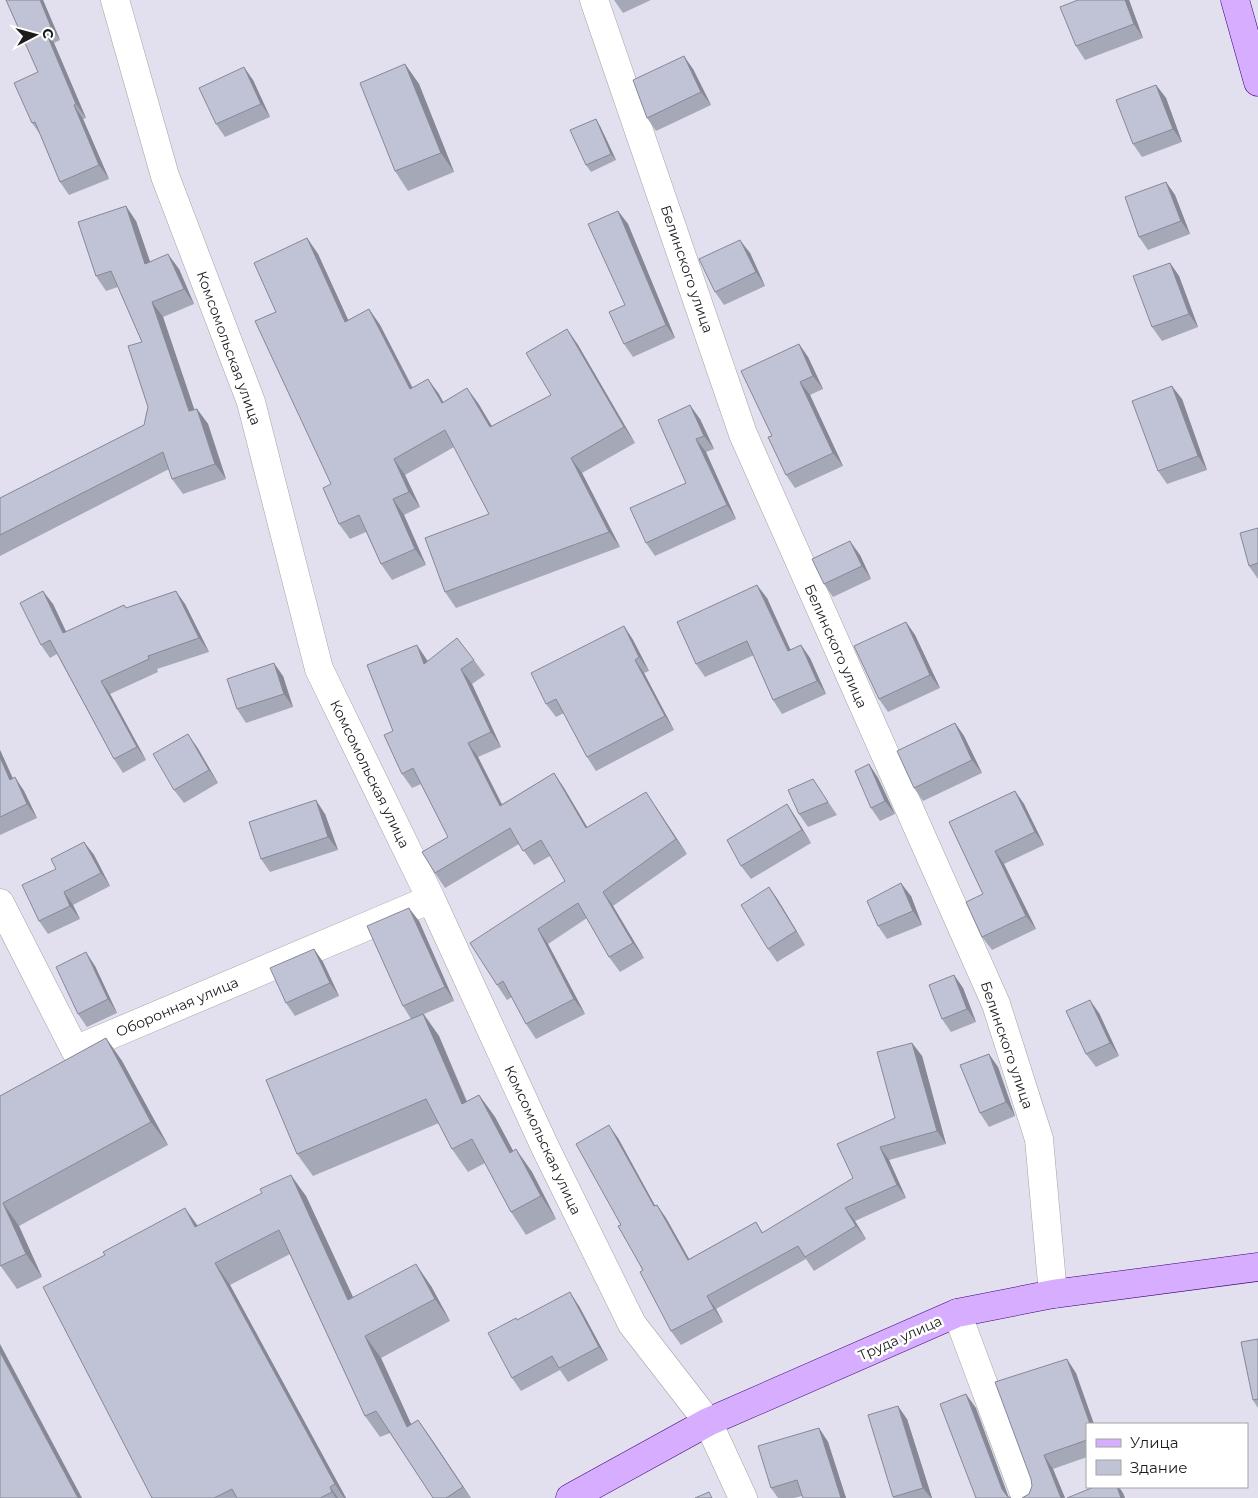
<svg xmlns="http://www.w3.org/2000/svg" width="1258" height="1498" viewBox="0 0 1258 1498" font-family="Montserrat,sans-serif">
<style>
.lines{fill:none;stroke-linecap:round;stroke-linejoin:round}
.street-casing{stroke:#a3a3a3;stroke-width:29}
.secondary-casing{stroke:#400075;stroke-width:29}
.street{stroke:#fff;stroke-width:28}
.secondary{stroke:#d6adff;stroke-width:28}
.wall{fill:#a5a8b7}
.shaded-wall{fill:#868895}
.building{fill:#c0c3d5;stroke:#868895}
.labels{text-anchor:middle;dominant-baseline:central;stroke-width:5;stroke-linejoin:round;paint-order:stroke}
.street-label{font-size:14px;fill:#1c1c1c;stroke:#fff}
</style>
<rect width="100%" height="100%" fill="#e2e0ee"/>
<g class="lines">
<defs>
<path id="street" d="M115,0L165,176L251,402L319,669L431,899L545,1147L632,1324L708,1422L743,1498
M594,0L743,434L996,1004L1039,1139L1053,1294
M0,903L75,1050L431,899
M957,1313L1026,1498"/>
<path id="secondary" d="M1235,0L1258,82
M570,1498L708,1422L957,1313L1053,1294L1258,1267"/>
</defs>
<use href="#street" class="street-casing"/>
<use href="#secondary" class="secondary-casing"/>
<use href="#street" class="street"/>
<use href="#secondary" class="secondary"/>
</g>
<path class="wall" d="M43,0L60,40L54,43L86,118L83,119L109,179L69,195L60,182L40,134L32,123L38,72Z
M614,0H651L623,13Z
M1078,0H1129L1143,38L1085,60L1076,46Z
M405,64L419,84L454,172L408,191L395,171Z
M693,69L711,105L656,131L647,118Z
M253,80L270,117L225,137L216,124Z
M1156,85L1166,98L1182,142L1142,157L1133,144Z
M600,126L616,160L591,172L586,165Z
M1166,182L1175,195L1190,234L1148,250L1139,237Z
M618,211L628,224L675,338L633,357L624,344L625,305Z
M136,221L150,262L179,269L194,304L163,317L194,410L197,409L208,424L226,479L183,494L172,479L169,469L0,556V498L144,425L148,407L142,342L118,287L106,291L96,276Z
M307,238L318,254L348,320L369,309L380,325L413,388L428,379L443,402L478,403L492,426L551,395L567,329L578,345L635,443L582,473L620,547L456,608L445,592L489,514L454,447L405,475L420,507L404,515L426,565L392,580L381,564L366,532L350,539L339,524L331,484L276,312Z
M750,253L765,286L724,305L715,292Z
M1170,263L1179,276L1198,327L1162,341L1152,327Z
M799,344L808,357L823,389L810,395L843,466L795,488L786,475L772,436Z
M1182,399L1207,470L1167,484L1158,471Z
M700,419L714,449L706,452L736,519L655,556L646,543L686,483Z
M1258,528V579L1249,566Z
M860,555L871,579L833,597L824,584Z
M767,598L790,650L801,645L810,658L826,694L782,714L773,700L754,655L705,677L696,664Z
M53,604L66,632L124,605L126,608L185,604L209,652L157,669L158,672L110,694L146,760L123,773L114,759L57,654L50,658L41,645Z
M906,622L915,635L940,688L888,712L879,699Z
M624,626L633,640L649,671L644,673L674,730L596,771L587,757L564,713L556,717L546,704Z
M427,660L428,661L474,660L485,675L472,684L501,747L478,757L502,804L554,773L564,788L587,827L656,807L687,854L613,906L644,958L620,972L609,957L587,918L548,944L585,1014L536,1039L526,1024L512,997L507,1000L497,985L565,881L550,856L534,865L519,844L445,888L435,873L448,837L421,784L412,788L402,774L393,731Z
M283,676L293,707L246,723L237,709Z
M955,723L964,736L982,773L923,801L914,788Z
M197,747L218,783L184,803L174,790Z
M0,750L13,778L24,791L37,818L0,835Z
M869,764L878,778L895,814L880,821L871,808Z
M813,779L837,815L808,827L799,814Z
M1015,791L1024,804L1044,845L1004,864L1036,929L992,950L982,937L983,894L949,822Z
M787,804L796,818L811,843L751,879L741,866Z
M325,814L338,850L270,872L261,859Z
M84,842L94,855L110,886L73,905L80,919L48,934L39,921L56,869Z
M769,887L778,900L805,945L777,962L768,949Z
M911,896L922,925L887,939L878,926Z
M419,921L454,1001L424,1014L439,1036L467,1101L479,1095L495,1117L513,1151L532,1172L556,1219L526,1235L511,1212L485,1163L468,1172L452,1149L439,1123L313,1176L297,1154L411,1019L403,1006Z
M314,949L323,962L339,996L295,1016L286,1003Z
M95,966L117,1013L87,1027L78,1014Z
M954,975L963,988L976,1022L951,1032L942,1019Z
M1099,1013L1119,1056L1096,1067L1086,1054Z
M106,1038L122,1061L168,1145L19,1226L42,1277L17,1289L0,1265V1096Z
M912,1043L922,1056L946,1144L889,1160L906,1198L855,1221L866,1239L814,1271L806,1259L716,1309L723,1322L681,1345L671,1331L621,1225L618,1138L655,1206L657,1205L666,1218L689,1259L756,1222L763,1233L853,1178L895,1118Z
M998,1067L1015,1116L989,1127L980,1113Z
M306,1196L353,1297L431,1286L450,1321L381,1358L411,1424L418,1420L471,1498H433L390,1433L380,1437L365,1416L290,1254L230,1285L346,1498H152L197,1226Z
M579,1306L608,1360L568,1382L560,1370L521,1391L512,1378L518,1320Z
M1258,1339V1408L1253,1400Z
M1076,1373L1087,1424V1457L1053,1469L1065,1498H1022L1029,1494Z
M907,1419L932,1498H894L893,1497Z
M819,1428L828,1442L846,1498H803L802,1496L794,1498H778L771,1488Z"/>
<path class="shaded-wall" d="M40,0H43L60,40L51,27Z
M1125,0H1129L1143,38L1134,24Z
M45,30L54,43L86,118L76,104Z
M684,56L693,69L711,105L701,92Z
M405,64L419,84L454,172L441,153Z
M244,67L253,80L270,117L261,104Z
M1156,85L1166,98L1182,142L1173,129Z
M74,105L83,119L109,179L99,165Z
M596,119L600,126L616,160L611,154Z
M1166,182L1175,195L1190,234L1181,221Z
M126,206L136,221L156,279L145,264Z
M618,211L628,224L675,338L666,325Z
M307,238L318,254L356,337L345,322Z
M740,240L750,253L765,286L756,272Z
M168,254L179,269L194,304L184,289Z
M1170,263L1179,276L1198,327L1189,314Z
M152,302L163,317L200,426L189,411Z
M369,309L380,325L421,405L410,389Z
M567,329L578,345L635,443L624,427Z
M799,344L808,357L823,389L813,376Z
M428,379L439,394L452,418L442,403Z
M800,382L810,395L843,466L833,453Z
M1172,386L1182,399L1207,470L1198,456Z
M467,388L478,403L501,442L490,427Z
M690,405L700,419L714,449L704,436Z
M197,409L208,424L226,479L215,464Z
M696,439L706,452L736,519L727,505Z
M571,458L582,473L620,547L609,532Z
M394,459L405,475L420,507L409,492Z
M393,499L404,515L426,565L415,549Z
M850,541L860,555L871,579L862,566Z
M757,585L767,598L797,664L788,651Z
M43,591L53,604L73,646L63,633Z
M176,591L185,604L209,652L199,638Z
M906,622L915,635L940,688L930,675Z
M624,626L633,640L649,671L639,657Z
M417,645L427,660L434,679L424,664Z
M801,645L810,658L826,694L817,681Z
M635,660L644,673L674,730L665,716Z
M274,663L283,676L293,707L284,694Z
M461,669L472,684L501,747L491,732Z
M101,681L110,694L146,760L137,747Z
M955,723L964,736L982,773L972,760Z
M188,734L197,747L218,783L209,770Z
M468,743L478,757L510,821L500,806Z
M0,750L19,793L10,780L0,757Z
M869,764L878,778L895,814L885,801Z
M554,773L564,788L596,842L586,828Z
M15,777L24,791L37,818L27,804Z
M1015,791L1024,804L1044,845L1035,832Z
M646,792L656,807L687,854L676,839Z
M316,800L325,814L338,850L328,837Z
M787,804L796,818L811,843L802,830Z
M84,842L94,855L110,886L101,873Z
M995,851L1004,864L1036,929L1026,916Z
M901,883L911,896L922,925L913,911Z
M769,887L778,900L805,945L796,931Z
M64,892L73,905L80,919L70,906Z
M603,892L613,906L644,958L633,943Z
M409,908L419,921L454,1001L445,987Z
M538,929L548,944L585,1014L574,999Z
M314,949L323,962L339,996L330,983Z
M86,952L95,966L117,1013L108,999Z
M954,975L963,988L976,1022L967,1009Z
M1090,1000L1099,1013L1119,1056L1110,1043Z
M423,1014L439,1036L477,1127L462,1104Z
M106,1038L122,1061L168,1145L151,1122Z
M912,1043L922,1056L946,1144L937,1131Z
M989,1054L998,1067L1015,1116L1006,1102Z
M479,1095L495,1117L526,1175L510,1153Z
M609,1125L618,1138L663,1220L654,1206Z
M880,1147L889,1160L906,1198L897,1185Z
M516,1149L532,1172L556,1219L541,1196Z
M291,1175L306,1196L364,1321L348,1300Z
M3,1203L19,1226L42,1277L26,1254Z
M657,1205L666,1218L697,1273L688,1260Z
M185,1208L200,1229L195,1227Z
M845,1208L855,1221L866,1239L856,1226Z
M215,1263L230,1285L346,1498H344L335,1484Z
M416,1264L431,1286L450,1321L435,1299Z
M570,1292L579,1306L608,1360L599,1347Z
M707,1296L716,1309L723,1322L714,1309Z
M365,1336L381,1358L422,1448L407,1427Z
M0,1344L82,1498H78L0,1352Z
M1067,1359L1076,1373L1094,1424H1090Z
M966,1394L976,1408L1009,1498H1008L1002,1489Z
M898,1406L907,1419L932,1498H931L923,1488Z
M418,1420L433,1441L471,1498L463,1487Z
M819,1428L828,1442L846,1498H841Z
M1044,1455L1053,1469L1065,1498H1061Z
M330,1487L338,1498H336L332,1492Z
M1117,1487H1119L1123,1493L1125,1498H1121Z"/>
<path class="building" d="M6,0H40L51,27L45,30L76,104L74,105L99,165L60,182L35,122L32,123L14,83L38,72Z
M1078,0H1125L1134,24L1076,46L1060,7Z
M684,56L701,92L647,118L633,80Z
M405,64L441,153L395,171L360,83Z
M244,67L261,104L216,124L199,88Z
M1156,85L1173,129L1133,144L1116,100Z
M596,119L611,154L586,165L570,130Z
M1166,182L1181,221L1139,237L1125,197Z
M126,206L145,264L168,254L184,289L152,302L189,411L197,409L215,464L172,479L163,452L0,535V498L144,425L148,407L128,346L142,342L111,271L96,276L78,222Z
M618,211L666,325L624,344L609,312L625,305L588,224Z
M307,238L345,322L369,309L410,389L428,379L442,403L467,388L490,427L551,395L526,353L567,329L624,427L571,458L609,532L445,592L425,538L489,514L445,430L394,459L409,492L393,499L415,549L381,564L359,515L339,524L323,488L331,484L255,321L276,312L254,263Z
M740,240L756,272L715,292L699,259Z
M1170,263L1189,314L1152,327L1133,276Z
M799,344L813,376L800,382L833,453L786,475L768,437L772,436L741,371Z
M1172,386L1198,456L1158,471L1132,401Z
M690,405L704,436L696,439L727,505L646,543L630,508L686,483L658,420Z
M1258,528V563L1249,566L1240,533Z
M850,541L862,566L824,584L812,559Z
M757,585L788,651L801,645L817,681L773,700L747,641L696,664L677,622Z
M43,591L63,633L124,605L126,608L176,591L199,638L148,656L149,659L101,681L137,747L114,759L50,640L41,645L20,603Z
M906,622L930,675L879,699L854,646Z
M624,626L639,657L635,660L665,716L587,757L556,699L546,704L531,673Z
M457,638L474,660L461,669L491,732L468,743L500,806L554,773L586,828L646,792L676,839L603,892L633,943L609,957L578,903L538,929L574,999L526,1024L503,981L497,985L470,943L565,881L541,840L523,851L510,828L435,873L422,852L448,837L413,768L402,774L384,735L393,731L367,665L417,645L424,664Z
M274,663L284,694L237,709L227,679Z
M955,723L972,760L914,788L897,751Z
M188,734L209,770L174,790L153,754Z
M0,757L10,780L15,777L27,804L0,817Z
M869,764L885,801L871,808L855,771Z
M813,779L828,802L799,814L788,790Z
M1015,791L1035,832L995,851L1026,916L982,937L966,902L983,894L949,822Z
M316,800L328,837L261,859L249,822Z
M787,804L802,830L741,866L727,840Z
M84,842L101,873L64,892L70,906L39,921L22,885L56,869L51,859Z
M901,883L913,911L878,926L867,901Z
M769,887L796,931L768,949L741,905Z
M409,908L445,987L403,1006L367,926Z
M314,949L330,983L286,1003L270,968Z
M86,952L108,999L78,1014L56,967Z
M954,975L967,1009L942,1019L929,985Z
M1090,1000L1110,1043L1086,1054L1066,1011Z
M423,1014L462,1104L479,1095L510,1153L516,1149L541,1196L511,1212L472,1139L452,1149L426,1099L297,1154L266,1080Z
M106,1038L151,1122L3,1203L26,1254L0,1266V1096Z
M912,1043L937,1131L880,1147L897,1185L845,1208L856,1226L805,1257L798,1246L707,1296L714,1309L671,1331L640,1272L643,1270L618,1226L621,1225L576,1144L609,1125L654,1206L657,1205L688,1260L756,1222L762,1233L853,1178L837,1144L895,1118L877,1052Z
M989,1054L1006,1102L980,1113L960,1065Z
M291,1175L348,1300L416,1264L435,1299L365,1336L407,1427L418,1420L463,1487L446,1498H433L376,1411L365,1416L279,1230L215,1263L335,1484L330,1487L332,1492L320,1498H237L232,1489L214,1498H152L43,1287L105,1255L103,1252L185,1208L195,1227L262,1193L260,1189Z
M570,1292L599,1347L559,1368L552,1356L512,1378L488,1333L516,1318L517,1320Z
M1258,1339V1399L1253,1400L1241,1342Z
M0,1352L78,1498H0Z
M1067,1359L1090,1424H1087V1440L1044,1455L1061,1498H1022L1029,1494L1032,1486L1031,1479L995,1382Z
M966,1394L1002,1489L1007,1496L1011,1498H976L940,1404Z
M898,1406L923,1488L893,1497L868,1415Z
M819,1428L841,1498H803L797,1480L771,1488L758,1446Z
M1094,1487H1117L1121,1498H1067Z
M709,1492L712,1498H695Z"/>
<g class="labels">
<g class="street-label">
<text transform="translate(687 269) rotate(71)">Белинского улица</text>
<text transform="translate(229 348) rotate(70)">Комсомольская улица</text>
<text transform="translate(836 646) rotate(66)">Белинского улица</text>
<text transform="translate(370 774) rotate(64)">Комсомольская улица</text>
<text transform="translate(177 1007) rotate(-23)">Оборонная улица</text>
<text transform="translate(1007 1045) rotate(71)">Белинского улица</text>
<text transform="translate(543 1140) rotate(65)">Комсомольская улица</text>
<text transform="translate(900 1338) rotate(-24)">Труда улица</text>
</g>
</g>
<rect x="1086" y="1423" width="162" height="65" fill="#ffffff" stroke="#a4a4a4"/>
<rect x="1096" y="1439" width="25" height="8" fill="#d6adff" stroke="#a4a4a4"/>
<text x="1130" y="1448" font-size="15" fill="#1c1c1c">Улица</text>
<rect x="1096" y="1460" width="25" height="15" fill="#c0c3d5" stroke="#a4a4a4"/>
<text x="1130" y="1473" font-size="15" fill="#1c1c1c">Здание</text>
<g transform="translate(35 35) rotate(84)" stroke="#ffffff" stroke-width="4" paint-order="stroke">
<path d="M0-4L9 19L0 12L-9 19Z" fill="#1c1c1c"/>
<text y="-8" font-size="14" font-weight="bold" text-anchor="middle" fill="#1c1c1c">С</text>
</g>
</svg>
